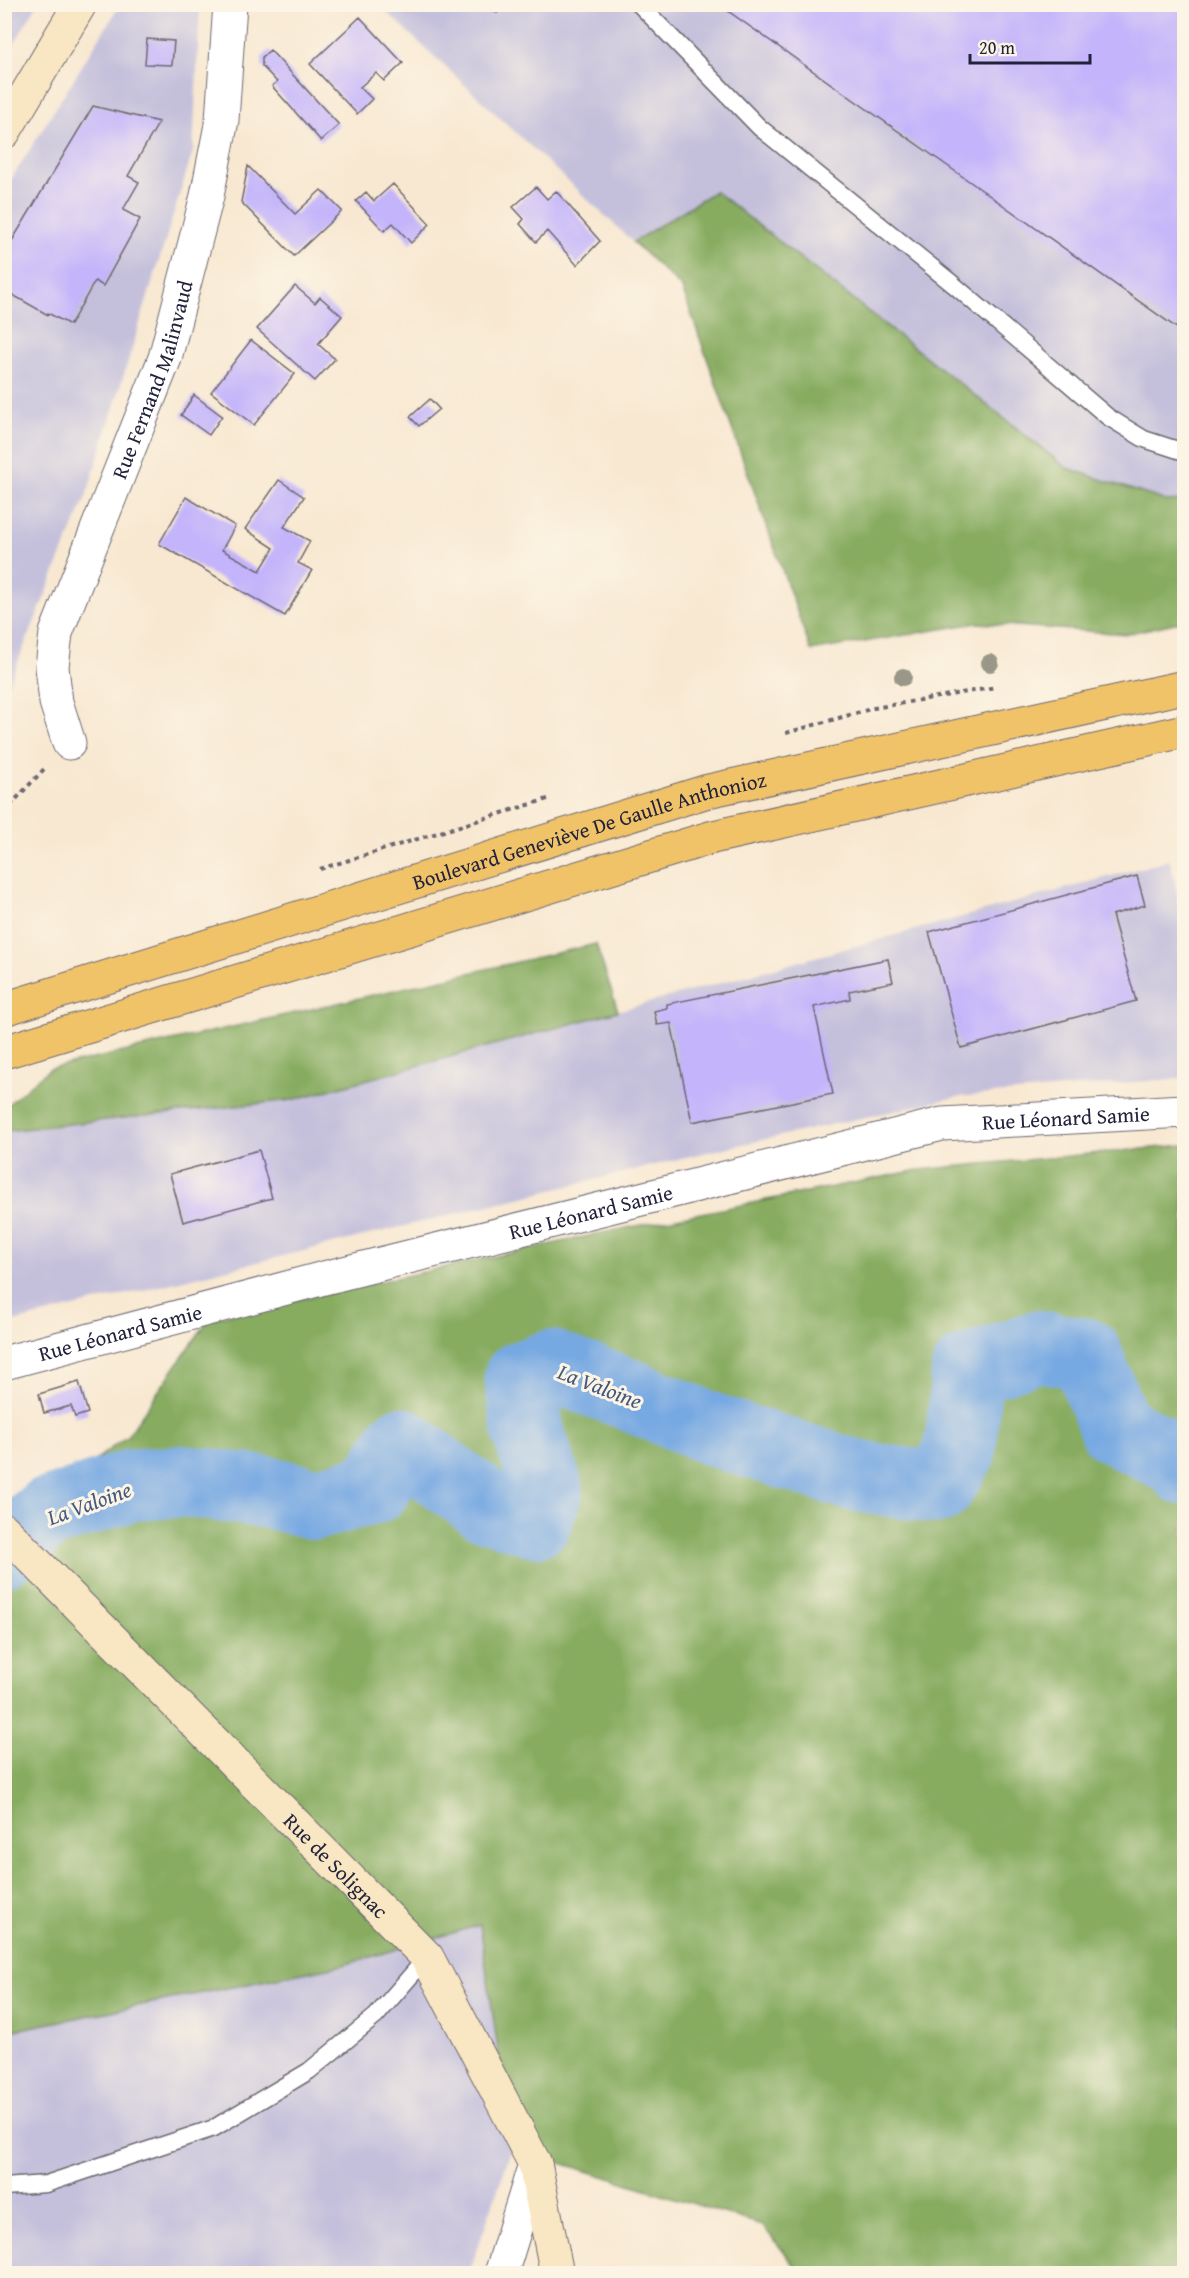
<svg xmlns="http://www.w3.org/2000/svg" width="1189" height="2278" viewBox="0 0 1189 2278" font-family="'Gentium Book Plus',serif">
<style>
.industrial{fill:#c4c0db}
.forest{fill:#87ac60;stroke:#54674e;stroke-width:1.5}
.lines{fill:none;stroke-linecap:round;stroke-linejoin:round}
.river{stroke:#76a8e2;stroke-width:72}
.building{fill:#c3b4fb}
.lane-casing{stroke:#6d6770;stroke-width:19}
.street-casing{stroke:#6d6770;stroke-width:35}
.secondary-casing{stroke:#6d6770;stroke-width:35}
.primary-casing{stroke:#6d6770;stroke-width:35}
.path{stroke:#6d6770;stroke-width:4;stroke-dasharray:4.5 4.5;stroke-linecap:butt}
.lane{stroke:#fff;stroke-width:16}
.street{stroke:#fff;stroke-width:33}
.secondary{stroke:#f9e7c3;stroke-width:33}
.primary{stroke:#f1c369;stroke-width:33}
.tree{fill:#999787}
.labels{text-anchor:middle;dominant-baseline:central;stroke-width:6;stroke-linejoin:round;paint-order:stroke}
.street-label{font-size:21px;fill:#22223b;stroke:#fcf5e5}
.water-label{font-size:22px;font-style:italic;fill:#44587e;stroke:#fcf5e5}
</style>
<rect width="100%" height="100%" fill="#fcf5e5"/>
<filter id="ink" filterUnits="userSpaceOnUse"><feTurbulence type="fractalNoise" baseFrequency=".0167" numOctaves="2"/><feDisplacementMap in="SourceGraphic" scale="12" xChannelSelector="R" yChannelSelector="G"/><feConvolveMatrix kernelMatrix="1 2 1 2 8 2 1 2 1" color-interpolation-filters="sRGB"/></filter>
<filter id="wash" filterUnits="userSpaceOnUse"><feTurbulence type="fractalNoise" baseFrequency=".008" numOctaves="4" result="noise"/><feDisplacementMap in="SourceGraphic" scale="24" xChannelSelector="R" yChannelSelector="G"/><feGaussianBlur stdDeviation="1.35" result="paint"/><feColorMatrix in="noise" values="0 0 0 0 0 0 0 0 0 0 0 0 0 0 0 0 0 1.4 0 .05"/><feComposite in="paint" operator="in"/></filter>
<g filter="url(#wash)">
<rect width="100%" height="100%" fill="#f8e8d1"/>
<path class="industrial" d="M5,4L37,5L5,59L4,5Z
M120,5H200L193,151L87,494L5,693V189Z
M379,5H1184V500L1166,502L1067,468L716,191L633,242Z
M1170,860L1182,915H1184V1078L957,1097L703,1153L5,1324L4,1131L292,1100Z
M480,1925L512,2148L469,2273L5,2274V2032L343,1965Z"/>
<path class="forest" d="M715,191L1067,468L1166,501L1184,500V621L1126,634L977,623L811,651L682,288L633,242Z
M596,944L618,1011L292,1100L5,1131V1107L49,1069Z
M1184,1145V2273H801L762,2225L512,2148L480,1925L343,1965L5,2032V1529L127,1436L209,1319L611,1231L918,1170Z"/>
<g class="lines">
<path class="river" d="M4,1550L46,1514L132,1485L184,1481L272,1493L316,1504L374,1488L401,1443L485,1505L536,1521L547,1489L528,1431L520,1377L551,1366L623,1392L716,1431L856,1476L937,1488L960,1452L967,1371L1038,1346L1086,1354L1115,1428L1181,1462L1184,1469"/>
</g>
<g id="blocks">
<path class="building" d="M485,4H503L497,13Z
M718,4H1184V333L976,186Z
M360,17L403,63L384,81L376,73L360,87L372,99L357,114L310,64Z
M147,39L174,41L172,65L145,64Z
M270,50L339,125L321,141L272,86L277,82L262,66V57Z
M93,106L159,122L128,176L139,182L123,210L140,219L103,286L95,281L70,325L48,313V315L4,290V254Z
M248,166L295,214L321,190L342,211L294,256L241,202Z
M393,184L430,224L411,243L393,223L384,231L356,201L366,192L374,201Z
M536,187L547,199L556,191L600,241L577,265L547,231L536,242L520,224L524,219L513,207Z
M295,286L315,303L320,297L342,316L318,344L335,359L315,381L257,329Z
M251,340L295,374L254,425L211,392Z
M194,395L222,416L209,435L181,415Z
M430,399L439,409L419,426L410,417Z
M279,480L304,497L284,527L310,541L298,563L312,570L285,616L159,544L186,497L235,526L222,550L260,571L274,548L245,529Z
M1137,876L1145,905L1112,915L1136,1001L961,1048L929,932Z
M888,959L893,982L849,991L850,999L814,1007L833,1094L692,1122L671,1023L657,1025L654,1011L667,1008V1004Z
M259,1150L272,1198L183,1222L170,1174Z
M79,1382L88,1413L75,1417L71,1406L44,1413L39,1394Z"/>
</g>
</g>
<g filter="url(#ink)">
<use href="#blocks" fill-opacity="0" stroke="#6d6770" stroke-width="1.5"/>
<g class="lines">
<defs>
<path id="lane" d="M639,4L759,127L954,285L1108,417L1144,439L1184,452
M4,2187L46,2184L214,2128L309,2071L376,2016L427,1957"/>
<g id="street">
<path id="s1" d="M69,743L56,702L52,667L56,633L165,358L207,196L222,120L230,4"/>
<path id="s2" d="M4,1363L324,1278L942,1124L1184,1111"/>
<path d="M501,2274L535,2164"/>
</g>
<g id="secondary">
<path d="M4,132L80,4"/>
<path id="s3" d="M4,1530L427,1957L535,2164L557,2274"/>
</g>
<g id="primary">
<path id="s4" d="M4,1009L708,791L1184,687"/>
<path d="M4,1052L713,837L1184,731"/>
</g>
</defs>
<use href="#lane" class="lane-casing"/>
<use href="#street" class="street-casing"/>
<use href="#secondary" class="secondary-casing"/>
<use href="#primary" class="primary-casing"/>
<path class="path" d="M786,733L874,708L996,687
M4,812L45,768
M320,869L551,798"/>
<use href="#lane" class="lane"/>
<use href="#street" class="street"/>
<use href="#secondary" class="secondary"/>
<use href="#primary" class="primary"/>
</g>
<g class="tree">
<circle cx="990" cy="663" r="9"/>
<circle cx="903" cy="677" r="9"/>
</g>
</g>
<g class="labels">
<g class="street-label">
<text stroke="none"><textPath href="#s1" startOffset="384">Rue Fernand Malinvaud</textPath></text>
<text stroke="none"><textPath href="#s4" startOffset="612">Boulevard Geneviève De Gaulle Anthonioz</textPath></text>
<text stroke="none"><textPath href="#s2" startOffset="1092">Rue Léonard Samie</textPath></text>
<text stroke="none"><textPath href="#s2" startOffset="606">Rue Léonard Samie</textPath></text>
<text stroke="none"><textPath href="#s2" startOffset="120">Rue Léonard Samie</textPath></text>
<text stroke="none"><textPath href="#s3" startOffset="472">Rue de Solignac</textPath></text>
</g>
<g class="water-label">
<text transform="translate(600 1386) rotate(21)">La Valoine</text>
<text transform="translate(89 1503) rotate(-20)">La Valoine</text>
</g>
</g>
<rect width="1189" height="2278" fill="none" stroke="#fcf5e5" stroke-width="24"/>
<path d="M970 54v9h120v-9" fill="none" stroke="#22223b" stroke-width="3"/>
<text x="979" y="54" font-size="18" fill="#22223b" stroke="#fcf5e5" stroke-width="4.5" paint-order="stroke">20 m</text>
</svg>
